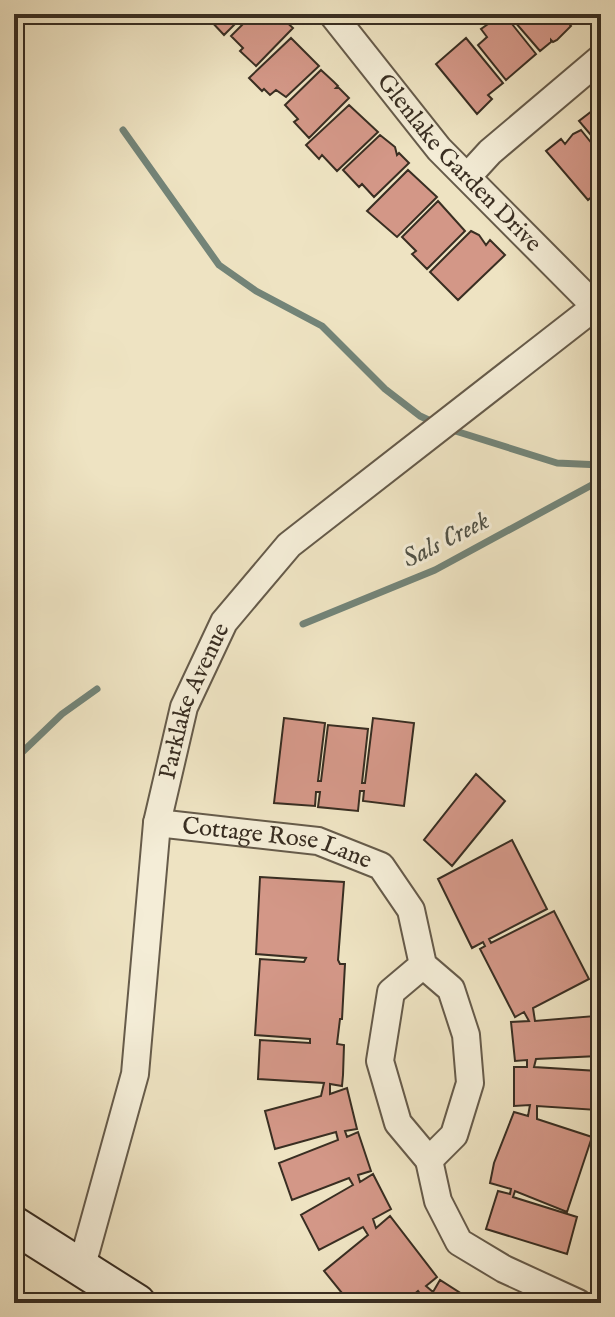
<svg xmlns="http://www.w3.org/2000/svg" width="615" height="1317" viewBox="0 0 615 1317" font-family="'IM FELL English',serif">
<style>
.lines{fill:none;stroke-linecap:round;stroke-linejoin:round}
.stream{stroke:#738478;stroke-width:7}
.building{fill:#d39787;stroke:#392e22;stroke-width:2}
.street-casing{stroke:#665b4a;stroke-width:30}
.secondary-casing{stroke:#392e22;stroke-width:40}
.street{stroke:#f4edd7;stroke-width:26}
.secondary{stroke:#f4edd7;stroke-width:36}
.labels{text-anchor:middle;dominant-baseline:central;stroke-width:6;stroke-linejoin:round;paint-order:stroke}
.street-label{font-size:24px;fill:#392e22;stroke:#f4edd7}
.water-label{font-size:26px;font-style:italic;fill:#515246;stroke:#f4edd7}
</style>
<rect width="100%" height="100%" fill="#eee3c2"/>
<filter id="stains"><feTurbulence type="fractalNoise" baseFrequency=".0025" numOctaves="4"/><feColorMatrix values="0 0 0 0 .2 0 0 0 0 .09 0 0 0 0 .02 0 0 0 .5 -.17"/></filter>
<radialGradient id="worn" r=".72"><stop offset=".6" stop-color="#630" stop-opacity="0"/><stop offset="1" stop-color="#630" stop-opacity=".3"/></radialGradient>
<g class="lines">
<path class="stream" d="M123,130L219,265L256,291L322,326L385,389L420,416L437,424
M449,429L557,463L601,465
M303,624L435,570L601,480
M14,760L62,714L97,689"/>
</g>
<path class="building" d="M199,14H245L224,35L209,19L206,22Z
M253,14H283L281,17L293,28L256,66L240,51L243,48L231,36Z
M493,14H504L536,54L506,80L478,45L487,37L481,29L488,24L485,20Z
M508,14H561L571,26L557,40L553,42L551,40V42L540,51Z
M291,38L319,66L286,97L276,90L270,95L264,89L262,91L249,78Z
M466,38L503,83L488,95L492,99L477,114L436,64Z
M321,70L334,82L338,86L336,88H339L349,98L309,138L294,122L298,119L285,105Z
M601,104V147L579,121Z
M349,105L378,132L337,171L322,155L319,159L306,145Z
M581,130L601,155V189L588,200L546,151L561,139L565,144L573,134Z
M380,135L395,147L397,155L399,153L409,163L374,197L362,184L359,187L343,170Z
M408,170L437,197L397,237L367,211Z
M438,201L465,231L427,269L412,254L416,251L402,237Z
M471,231L479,235L486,245L490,240L505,255L458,300L430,272Z
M599,663H601V739H599Z
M284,718L325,723L318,781H321L328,725L368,729L362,783H365L373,718L414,723L404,806L363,801L364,791H360L358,811L318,807L320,792H316L315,806L274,803Z
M476,774L505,801L452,866L424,840Z
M512,840L547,909L489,939L491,943L554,911L589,979L533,1008L535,1021L595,1016L598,1056L536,1059L534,1067L598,1071L597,1110L537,1106V1119L592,1137L567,1212L515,1191L513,1197L577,1217L567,1254L486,1229L498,1191L510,1194L511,1189L490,1183L494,1163L514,1112L528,1116L530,1105L514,1106V1067H527V1060L515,1061L511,1022L529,1021L524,1012L515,1017L480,949L485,946L483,942L472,948L438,879Z
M260,877L344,882L338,960L340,964H345L342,1019H340L337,1044L344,1045L343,1075L342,1086L330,1084V1094L347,1088L357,1129L345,1131L347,1137L358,1132L371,1171L358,1175L360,1182L373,1174L391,1209L373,1219L376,1228L390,1216L437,1277L426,1286L433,1292L440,1280L476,1303H427L418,1291L404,1303H350L324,1271L368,1235L363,1227L319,1250L301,1215L353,1185L349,1178L292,1200L279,1163L338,1140L336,1132L275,1149L265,1111L321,1096L324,1083L258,1079L260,1040L310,1043V1039L255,1035L260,959L304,962L306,958L256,954Z"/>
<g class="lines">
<defs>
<g id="street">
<path id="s1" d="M332,14L439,149L595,306"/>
<path d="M468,176L490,152L601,58"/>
<path id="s2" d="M157,823L318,841L381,866L411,910L423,965L451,989L466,1035L470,1083L454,1135L429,1160L398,1123L380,1061L391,992L423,965"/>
<path d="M429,1160L438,1201L459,1242L504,1269L578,1303"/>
<path id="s3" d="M81,1269L135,1074L157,823L184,707L224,622L289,545L601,302"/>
</g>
<path id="secondary" d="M14,1225L137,1303"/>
</defs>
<use href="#street" class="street-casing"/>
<use href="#secondary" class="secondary-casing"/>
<use href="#street" class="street"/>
<use href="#secondary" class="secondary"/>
</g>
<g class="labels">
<g class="street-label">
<text stroke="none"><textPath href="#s1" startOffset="196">Glenlake Garden Drive</textPath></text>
<text stroke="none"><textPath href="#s3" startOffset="582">Parklake Avenue</textPath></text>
<text stroke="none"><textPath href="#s2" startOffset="122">Cottage Rose Lane</textPath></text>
</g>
<g class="water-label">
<text transform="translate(446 540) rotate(-27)">Sals Creek</text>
</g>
</g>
<rect width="615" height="1317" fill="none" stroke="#eee3c2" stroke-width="48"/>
<rect x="16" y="16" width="583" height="1285" fill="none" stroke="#392e22" stroke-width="4"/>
<rect x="24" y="24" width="567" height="1269" fill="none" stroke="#392e22" stroke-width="2"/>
<rect width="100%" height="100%" filter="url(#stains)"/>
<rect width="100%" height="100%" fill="url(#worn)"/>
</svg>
